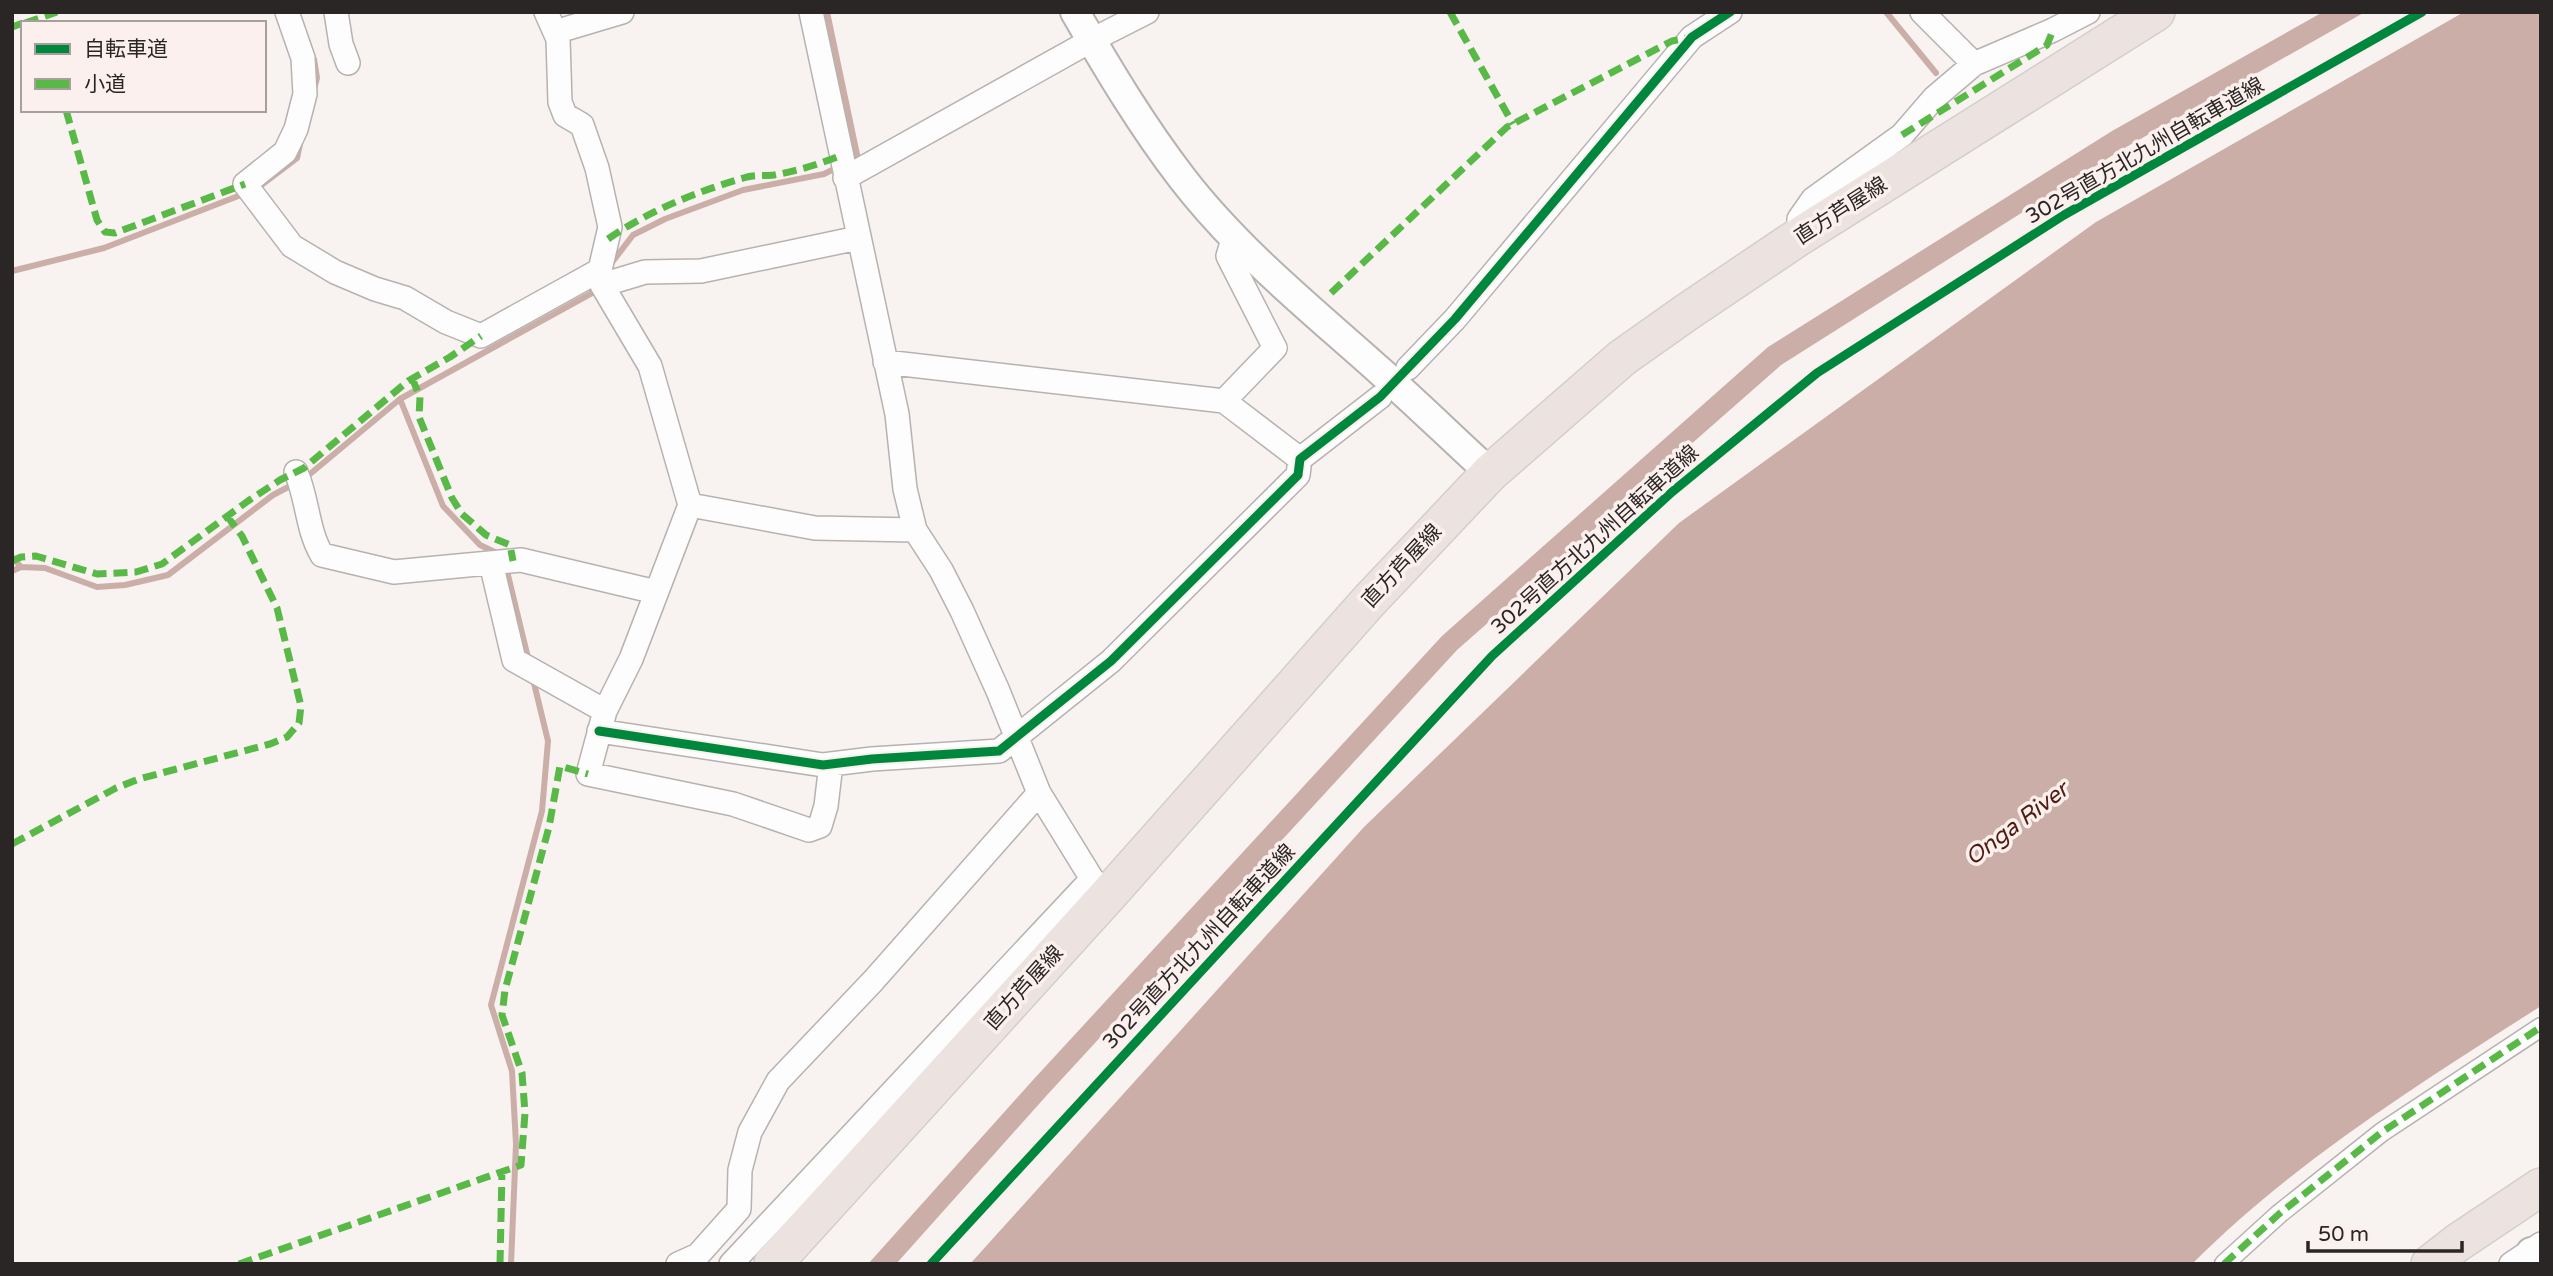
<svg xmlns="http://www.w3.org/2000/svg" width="2553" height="1276" viewBox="0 0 2553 1276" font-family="'Varela Round','Noto Sans JP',sans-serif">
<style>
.water{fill:#cbaea7}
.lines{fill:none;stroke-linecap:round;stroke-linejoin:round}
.stream{stroke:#cbaea7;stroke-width:6}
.pedestrian-casing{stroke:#b7b2b0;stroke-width:21}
.minor-casing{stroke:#b7b2b0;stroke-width:26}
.tertiary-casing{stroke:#b7b2b0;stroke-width:32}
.primary-casing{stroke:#d2cfce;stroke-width:40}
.pedestrian{stroke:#fefdfd;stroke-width:18}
.minor{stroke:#fefdfd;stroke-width:23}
.tertiary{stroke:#fefdfd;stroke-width:28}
.primary{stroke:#ece2e0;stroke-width:37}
.quiet{stroke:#58b947;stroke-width:7;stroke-dasharray:14 7;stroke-linecap:butt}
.cycleway-casing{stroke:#fbf0ed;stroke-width:13}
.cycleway{stroke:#00873e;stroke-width:9}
.labels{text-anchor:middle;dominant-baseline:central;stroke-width:7;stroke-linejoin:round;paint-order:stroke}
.street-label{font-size:21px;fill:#2b2626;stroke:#fbf0ed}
.water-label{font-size:23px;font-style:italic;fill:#501d12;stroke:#fbf0ed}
</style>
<rect width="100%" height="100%" fill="#f8f2f0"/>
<path class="water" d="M2323,12H2365L2121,150L1781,365L1457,650L1048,1094L896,1264H868L1033,1080L1442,636L1768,347L2112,131Z
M2464,12H2541V1006C2419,1084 2295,1161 2192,1264H970L1364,827L1679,523L2096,222Z"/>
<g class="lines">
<path class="stream" d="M827,12L858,159L855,160
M1886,12L1936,73
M314,59L317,78L314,89
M256,189L297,158L300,144
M610,265L633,235L665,219L743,190L824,174L838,167
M12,271L104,248L246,193
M400,399L443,506L480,545L501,555
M304,479L400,399L592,293L596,286
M12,557L21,567
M506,567L529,662
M12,571L21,567L45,568L97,587L125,585L168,575L273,495L294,484
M511,1264L516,1144L512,1071L491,1005L542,811L548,741L533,679"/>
<defs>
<path id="pedestrian" d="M2224,1264L2279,1214L2382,1132L2541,1027"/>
<path id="minor" d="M287,12L303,58L305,94L296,129L285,152L245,184L292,246L335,272L375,289L405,298L446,322L481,336L600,270L602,285L650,366L690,505L815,528L915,530
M336,12L341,44L348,63
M546,12L558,39L560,102L565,115L582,125L597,168L610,227L600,270
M811,12L897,414L905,489L915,530L941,570L962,611L998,691L1039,793L1092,879L1109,894
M1922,12L1974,64L2053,30L2088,12
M555,32L622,12
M845,178L1092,40L1147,12
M1800,236L1799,219L1813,199L1902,135L1934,98L1974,64
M602,285L645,272L701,271L858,238
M885,362L1224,401L1300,459
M1408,368L1455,319L1692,37L1730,12
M1224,401L1275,348L1228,256L1234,236
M296,472C308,500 307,530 322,555L394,572L521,560L656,592
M690,505L631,659L605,711L588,774L733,804L809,830L820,826L826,806L831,764
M491,563L514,660L605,711
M599,731L823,765L872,759L999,751L1111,661L1298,475L1300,459L1380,397
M678,1264L698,1255L739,1209L740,1170L750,1132L778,1081L873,981L1039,793
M731,1264L1092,879
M2511,1264L2541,1244"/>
<path id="tertiary" d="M1075,12C1108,69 1142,126 1182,178C1238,251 1312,310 1380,371C1417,404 1453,439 1490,473
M2531,1252L2538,1264"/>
<path id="primary" d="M773,1264L1109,894L1369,601L1490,473L1622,358L1687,312L1800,236L2156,12
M2430,1264L2457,1243L2541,1187"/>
</defs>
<use href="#pedestrian" class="pedestrian-casing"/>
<use href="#minor" class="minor-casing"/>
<use href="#tertiary" class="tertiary-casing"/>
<use href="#primary" class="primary-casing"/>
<use href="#pedestrian" class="pedestrian"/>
<use href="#minor" class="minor"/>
<use href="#tertiary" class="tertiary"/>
<use href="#primary" class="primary"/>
<path class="quiet" d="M1450,12L1513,124
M25,23L57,12
M12,27L23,23
M66,110L97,220L105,232L115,233L245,184
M1902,135L2047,45L2053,30
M608,239C650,210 698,191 747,177C755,175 765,176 774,175C797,171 820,164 842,155
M1331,293L1507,127L1672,41L1692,37
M412,378L420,397L419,417L452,498L462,514L486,535L510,545L513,561
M12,561L21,557L36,556L97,574L136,572L162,564L248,501L280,480L304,468L408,381L450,357L481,336
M12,844L116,788L139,779L270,744L287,737L299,723L301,706L277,608L242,536L227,516
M239,1264L521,1165L525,1113L522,1073L502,1015L505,990L549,827L560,766L588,774
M500,1264L502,1171
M2224,1264L2279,1214L2382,1132L2541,1027"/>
<defs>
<path id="cycleway" d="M599,731L823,765L872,759L999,751L1111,661L1298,475L1300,459L1380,397L1455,319L1692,37L1730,12
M931,1264L1492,656L1672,492L1817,373L2064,215L2422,12"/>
</defs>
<use href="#cycleway" class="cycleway-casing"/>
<use href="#cycleway" class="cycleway"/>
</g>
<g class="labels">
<g class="street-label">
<text transform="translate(2145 151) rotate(-30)">302号直方北九州自転車道線</text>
<text transform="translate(1841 211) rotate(-33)">直方芦屋線</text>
<text transform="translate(1595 540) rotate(-42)">302号直方北九州自転車道線</text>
<text transform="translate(1402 566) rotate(-47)">直方芦屋線</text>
<text transform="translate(1199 947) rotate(-47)">302号直方北九州自転車道線</text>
<text transform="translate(1024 988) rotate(-48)">直方芦屋線</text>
</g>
<g class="water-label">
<text transform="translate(2017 824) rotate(-37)">Onga River</text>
</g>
</g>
<rect width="2553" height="1276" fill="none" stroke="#2b2626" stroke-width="28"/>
<rect x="21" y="21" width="245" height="91" fill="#fbf0ed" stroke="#a89f9d" stroke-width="2"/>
<rect x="35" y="44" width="35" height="10" fill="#00873e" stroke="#a89f9d" stroke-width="2"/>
<text x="84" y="56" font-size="21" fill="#2b2626">自転車道</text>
<rect x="35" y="79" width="35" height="10" fill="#58b947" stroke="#a89f9d" stroke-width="2"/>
<text x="84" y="91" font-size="21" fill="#2b2626">小道</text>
<path d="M2308 1241v10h154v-10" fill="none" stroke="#2b2626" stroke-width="3.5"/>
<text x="2318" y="1241" font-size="21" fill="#2b2626" stroke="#fbf0ed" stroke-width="5" paint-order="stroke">50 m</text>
</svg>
